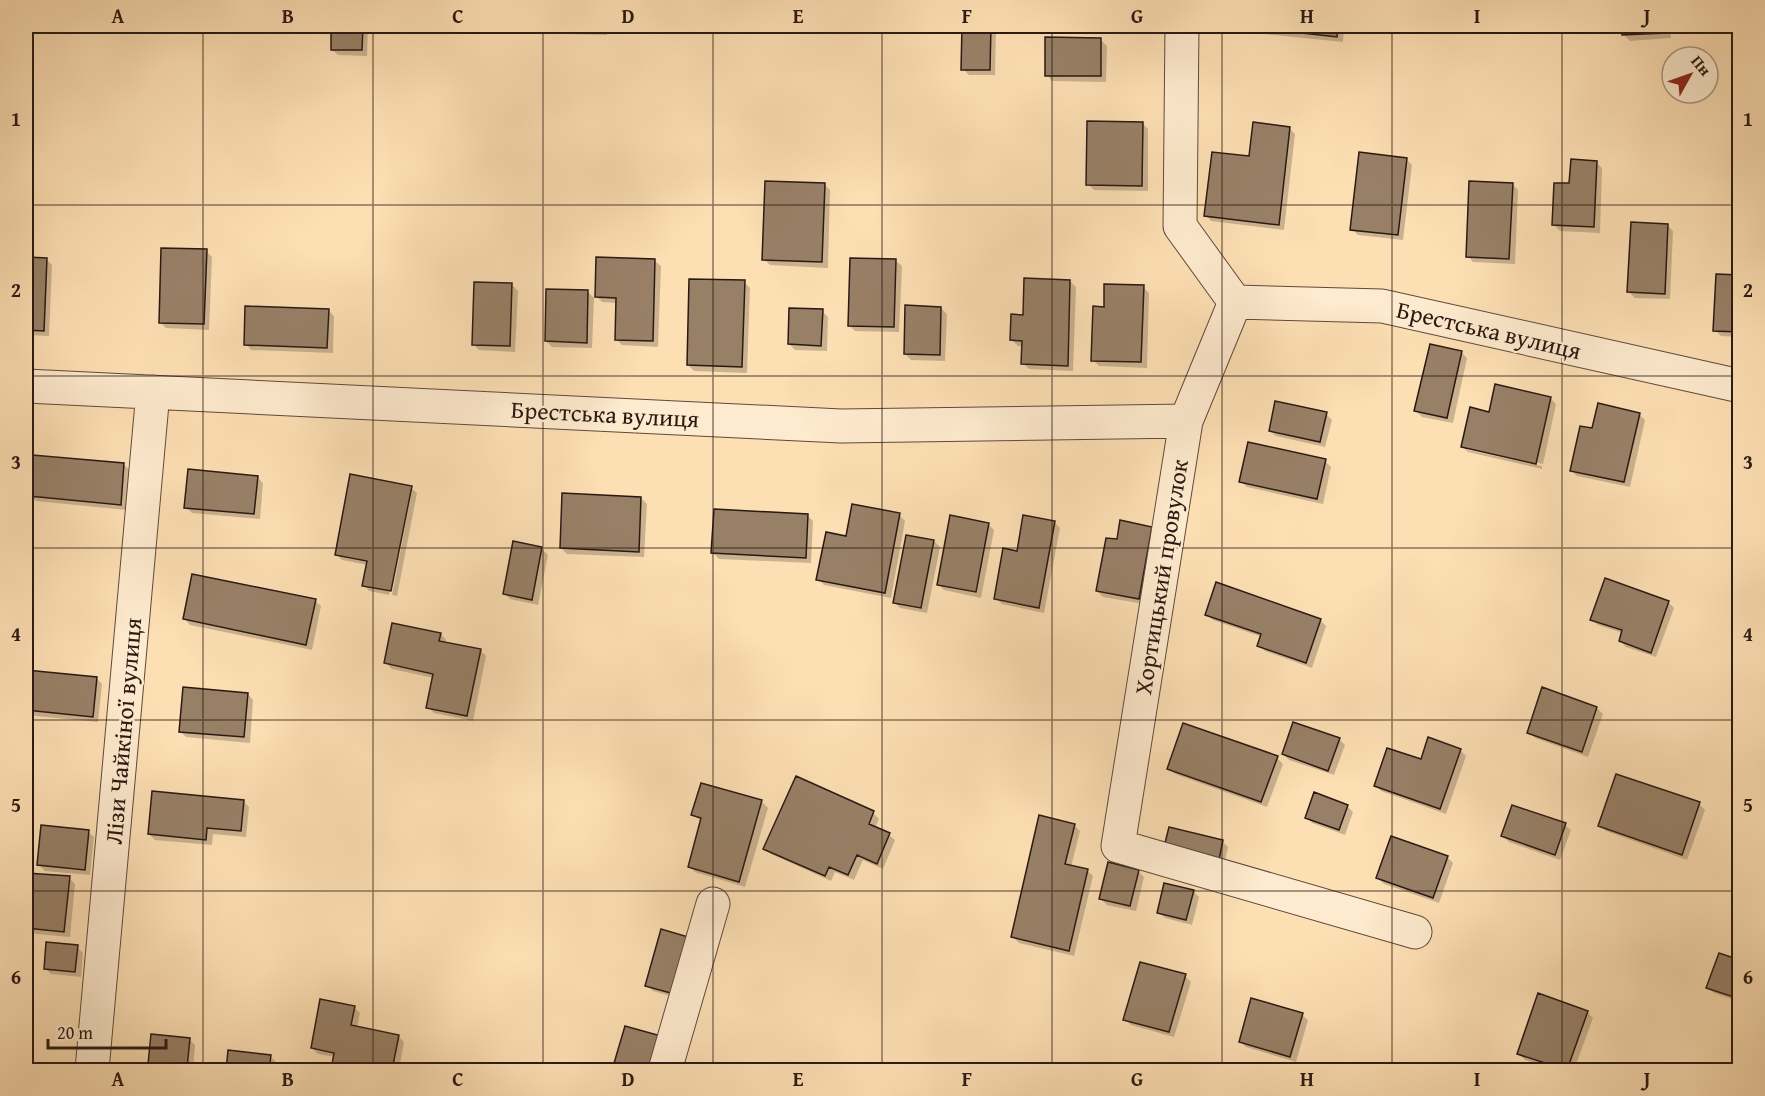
<svg xmlns="http://www.w3.org/2000/svg" width="1765" height="1096" viewBox="0 0 1765 1096" font-family="'Gentium Book Plus',serif">
<style>
.shadow{fill:#0003}
.building{fill:#988067;stroke:#2a1913;stroke-width:1.5}
.lines{fill:none;stroke-linecap:round;stroke-linejoin:round}
.minor-casing{stroke:#5f4a3b;stroke-width:35}
.minor{stroke:#feeace;stroke-width:33}
.grid{fill:none;stroke:#2a1913;stroke-width:1.5;stroke-opacity:0.55}
.labels{text-anchor:middle;dominant-baseline:central;stroke-width:4.5;stroke-linejoin:round;paint-order:stroke}
.street-label{font-size:24px;fill:#2a1913;stroke:#feeace}
.neatline{fill:none;stroke:#2a1913;stroke-width:2}
.grid-label{font-size:20px;text-anchor:middle;font-weight:bold;fill:#2a1913}
</style>
<rect width="100%" height="100%" fill="#fddfb4"/>
<filter id="stains"><feTurbulence type="fractalNoise" baseFrequency=".00333" numOctaves="4"/><feColorMatrix values="0 0 0 0 .2 0 0 0 0 .09 0 0 0 0 .02 0 0 0 .5 -.17"/></filter>
<radialGradient id="worn" r=".72"><stop offset=".6" stop-color="#630" stop-opacity="0"/><stop offset="1" stop-color="#630" stop-opacity=".3"/></radialGradient>
<path class="shadow" d="M333,26H368L367,56L338,55L332,50Z
M562,26H607V35L568,34L562,29Z
M733,26H789V32L738,31Z
M875,26H914V31H880Z
M963,26H996L995,75H969L963,69Z
M1249,26H1344L1343,42L1255,33Z
M1623,26H1670L1671,38L1630,41L1624,35Z
M1101,40L1107,46L1106,82L1052,81L1047,75Z
M1142,123L1148,129V191L1094,190L1088,184Z
M1289,128L1295,134L1284,230L1211,221L1206,215L1250,158Z
M1406,159L1412,165L1403,240L1358,235L1352,229Z
M1596,162L1602,168L1600,233L1560,231L1554,225L1571,185Z
M824,184L830,190L828,268L770,265L764,259Z
M1512,184L1518,190L1515,264L1473,262L1468,256Z
M1667,225L1673,231L1670,299L1635,298L1629,292Z
M206,251L212,257L209,330L166,328L160,322Z
M26,259H46L52,265L49,336L26,335Z
M655,261L661,266L658,347L622,345L616,339L617,303L602,302L596,296Z
M896,261L902,266L899,332L855,331L849,325Z
M1740,277V337L1721,336L1715,330Z
M1070,281L1076,287L1073,371L1029,369L1023,363V346H1018L1012,340L1024,316Z
M744,282L750,288L747,373L694,371L688,365Z
M512,285L518,291L515,352L479,350L473,344Z
M1143,287L1149,293L1147,368L1099,366L1093,360L1105,308Z
M588,292L594,298L592,348L552,347L546,341Z
M941,308L947,314L945,361L911,360L905,354Z
M328,310L334,316L333,353L251,350L246,344Z
M822,311L828,317L827,351L795,350L789,344Z
M1461,352L1467,358L1453,423L1422,417L1416,411Z
M1550,398L1556,404L1543,464L1467,447V450L1542,466V469L1468,452L1462,446L1490,413Z
M1326,414L1332,420L1325,447L1276,436L1270,431Z
M1639,414L1645,420L1630,487L1577,476L1571,470L1593,430Z
M1325,461L1331,467L1323,504L1247,487L1241,481Z
M124,465L130,470L126,510L36,501L30,495Z
M257,477L263,483L260,519L192,513L186,507Z
M411,488L417,493L397,596L392,595L412,490H409L389,595L369,591L364,585L368,565L342,560L336,554Z
M641,498L647,504L644,557L567,554L561,548Z
M807,515L813,521L811,563L719,559L713,553Z
M899,515L905,521L891,598L824,585L818,579L847,537Z
M1054,522L1060,528L1044,613L1002,604L996,598L1018,552Z
M988,524L994,530L981,598L944,590L938,584Z
M1151,528L1157,534L1144,604L1103,597L1097,591L1118,541Z
M934,541L940,547L927,613L900,608L894,602Z
M542,549L548,555L538,605L510,599L504,593Z
M315,601L321,606L312,650L190,625L185,619Z
M1668,602L1674,608L1656,657L1626,647L1620,641L1623,633L1598,625L1592,619Z
M1207,614L1320,620L1326,626L1312,668L1265,651L1259,645L1262,637L1213,620Z
M441,634L446,640V644L480,650L486,656L473,721L434,713L428,707L434,678L392,669L386,663Z
M26,672L96,678L102,684L98,722L26,715Z
M248,694L253,700L250,743L186,737L180,731Z
M1597,708L1603,714L1588,757L1535,738L1529,732Z
M1339,739L1345,745L1334,775L1289,760L1283,754Z
M1460,750L1466,756L1446,814L1381,791L1376,785Z
M1277,758L1283,764L1267,807L1175,774L1169,769Z
M702,784L762,802L768,808L745,887L695,872L689,866L702,822L693,815Z
M243,801L249,807L246,837L213,834L212,845L155,840L149,834Z
M1699,804L1705,810L1687,860L1606,831L1600,825Z
M1347,806L1353,812L1345,835L1312,823L1307,817Z
M873,813L879,819L875,828L889,835L895,840L883,869L863,860L854,880L835,872L831,881L771,854L765,848Z
M1074,825L1080,831L1071,867L1087,870L1093,876L1074,956L1019,943L1013,937Z
M1565,825L1571,830L1560,860L1509,842L1503,836Z
M88,832L94,837L90,875L45,871L39,865Z
M1222,841L1228,847L1224,865L1172,853Z
M1447,857L1453,863L1439,903L1384,884L1378,878Z
M1138,871L1144,877L1136,911L1107,905L1101,899Z
M26,874L69,878L75,884L70,937L26,933Z
M1193,891L1199,897L1192,925L1165,918L1159,912Z
M662,931L684,1000L653,991L647,985Z
M77,947L83,953L81,977L51,974L45,968Z
M1740,961V1002L1714,993L1708,987Z
M1185,976L1191,982L1174,1037L1131,1025L1125,1019Z
M354,1007L360,1013L357,1028L398,1036L404,1042L399,1070H333L335,1057L318,1054L312,1048Z
M1587,1012L1593,1018L1574,1070H1555L1525,1060L1519,1054Z
M1302,1015L1308,1020L1296,1062L1246,1047L1240,1041Z
M189,1039L195,1045L193,1070L156,1069L150,1063Z
M229,1051L270,1056L276,1062L275,1070H227Z
M480,1067L493,1070H479Z"/>
<path class="building" d="M331,26H363L362,50H331Z
M560,26H601V30L560,29Z
M962,26H991L990,70H961Z
M1248,26H1338L1337,37L1248,27Z
M1622,26H1666V33L1622,35Z
M1045,37L1101,38V76H1045Z
M1087,121L1143,122L1142,186L1086,185Z
M1253,122L1290,127L1279,225L1204,216L1212,152L1249,156Z
M1359,152L1407,158L1398,235L1350,230Z
M1571,159L1597,161L1594,227L1552,225L1554,183H1569Z
M765,181L825,183L822,262L762,260Z
M1469,181L1513,183L1509,259L1466,257Z
M1631,222L1668,224L1665,294L1627,292Z
M161,248L207,249L204,324L159,323Z
M26,257L47,258L44,331L26,330Z
M596,257L655,259L653,341L615,340L616,298L595,297Z
M850,258L896,259L894,327L848,326Z
M1716,274L1740,275V332L1713,331Z
M1024,278L1070,280L1068,366L1021,364L1022,341L1010,340L1011,314L1023,315Z
M689,279L745,280L742,367L687,365Z
M474,282L512,283L510,346L472,345Z
M1104,284L1144,285L1141,362L1091,361L1093,306L1104,307Z
M546,289L588,290L587,343L545,341Z
M905,305L941,307L940,355L904,354Z
M245,306L329,309L327,348L244,345Z
M789,308L823,309L821,346L788,344Z
M1430,344L1462,351L1447,418L1414,411Z
M1495,384L1551,397L1536,464L1461,447L1470,407L1489,412Z
M1275,401L1327,412L1320,442L1269,431Z
M1598,403L1640,413L1624,482L1570,471L1580,426L1592,428Z
M1248,442L1326,459L1317,499L1239,482Z
M32,455L124,463L121,505L29,496Z
M188,469L258,476L254,514L184,508Z
M350,474L412,486L391,591L362,586L367,561L335,555Z
M562,493L641,497L639,552L560,548Z
M852,504L900,513L885,593L816,580L826,532L846,536Z
M714,509L808,514L806,558L711,553Z
M950,515L989,523L976,592L937,585Z
M1023,515L1055,521L1039,608L994,599L1003,548L1017,551Z
M1120,520L1152,527L1139,599L1096,591L1106,538L1117,539Z
M906,535L934,540L921,608L893,603Z
M513,541L542,547L532,600L503,594Z
M192,574L316,599L306,645L183,619Z
M1605,578L1669,601L1651,653L1619,641L1622,630L1590,620Z
M1216,582L1321,619L1306,663L1257,646L1261,634L1205,615Z
M392,623L441,633L439,641L481,649L467,716L426,708L433,674L384,663Z
M26,670L97,677L93,717L26,710Z
M183,687L248,693L244,737L179,732Z
M1542,687L1597,707L1582,752L1527,733Z
M1293,722L1340,738L1328,771L1282,754Z
M1183,723L1278,756L1261,802L1167,769Z
M1428,737L1461,749L1440,809L1374,786L1387,748L1421,759Z
M1616,774L1700,802L1682,855L1598,826Z
M796,776L874,811L869,824L890,833L877,864L857,855L848,875L829,867L825,876L763,849Z
M701,783L762,800L739,882L688,867L701,818L691,815Z
M152,791L244,800L241,831L207,828L206,840L148,834Z
M1314,792L1348,805L1339,830L1305,818Z
M1512,805L1566,823L1555,855L1501,836Z
M1039,815L1075,824L1065,864L1088,869L1069,951L1011,937Z
M41,825L89,830L85,870L37,865Z
M1169,827L1223,840L1219,860L1164,847Z
M1391,836L1448,856L1433,898L1376,878Z
M1108,862L1139,870L1130,906L1099,899Z
M26,873L70,876L64,932L26,928Z
M1164,883L1194,890L1186,920L1157,913Z
M661,929L695,939L678,995L645,986Z
M46,942L78,945L75,972L44,969Z
M1719,953L1740,960V999L1706,988Z
M1140,962L1186,974L1169,1032L1123,1020Z
M1538,993L1588,1011L1567,1070L1517,1054Z
M1251,998L1303,1013L1290,1057L1239,1042Z
M320,999L355,1006L351,1025L399,1035L392,1070H331L334,1053L311,1048Z
M625,1026L661,1036L650,1070H612Z
M151,1034L190,1038L187,1068L148,1064Z
M228,1050L271,1055L269,1070H226Z"/>
<g class="lines">
<defs>
<path id="minor" d="M1182,26L1180,226L1235,302
M1235,302L1186,421L1118,846L1415,932
M1235,302L1382,306L1740,386
M26,386L841,426L1186,421
M92,1070L153,392
M665,1070L713,904"/>
</defs>
<use href="#minor" class="minor-casing"/>
<use href="#minor" class="minor"/>
</g>
<path class="grid" d="M203,26V1070M373,26V1070M543,26V1070M713,26V1070M882,26V1070M1052,26V1070M1222,26V1070M1392,26V1070M1562,26V1070M26,205H1740M26,376H1740M26,548H1740M26,720H1740M26,891H1740"/>
<g class="labels">
<g class="street-label">
<text transform="translate(1489 330) rotate(13)">Брестська вулиця</text>
<text transform="translate(605 414) rotate(3)">Брестська вулиця</text>
<text transform="translate(1161 577) rotate(-81)">Хортицький провулок</text>
<text transform="translate(123 731) rotate(-85)">Лізи Чайкіної вулиця</text>
</g>
</g>
<rect width="1765" height="1096" fill="none" stroke="#fddfb4" stroke-width="66"/>
<g transform="translate(1690 75) rotate(50)"><circle r="28" fill="#feeace" stroke="#a99683" stroke-width="1.5"/>
<path d="M0-4.5L10 22L0 15L-10 22Z" fill="#8f2418"/>
<text y="-9" font-size="16" font-weight="bold" text-anchor="middle" fill="#2a1913">Пн</text>
</g>
<path d="M48 1039v9h118v-9" fill="none" stroke="#2a1913" stroke-width="3"/>
<text x="57" y="1039" font-size="18" fill="#2a1913" stroke="#feeace" stroke-width="4.5" paint-order="stroke">20 m</text>
<rect x="33" y="33" width="1699" height="1030" class="neatline"/>
<g class="grid-label">
<text x="118" y="23">A</text>
<text x="288" y="23">B</text>
<text x="458" y="23">C</text>
<text x="628" y="23">D</text>
<text x="798" y="23">E</text>
<text x="967" y="23">F</text>
<text x="1137" y="23">G</text>
<text x="1307" y="23">H</text>
<text x="1477" y="23">I</text>
<text x="1647" y="23">J</text>
<text x="16" y="126">1</text>
<text x="1748" y="126">1</text>
<text x="16" y="297">2</text>
<text x="1748" y="297">2</text>
<text x="16" y="469">3</text>
<text x="1748" y="469">3</text>
<text x="16" y="641">4</text>
<text x="1748" y="641">4</text>
<text x="16" y="812">5</text>
<text x="1748" y="812">5</text>
<text x="16" y="984">6</text>
<text x="1748" y="984">6</text>
<text x="118" y="1086">A</text>
<text x="288" y="1086">B</text>
<text x="458" y="1086">C</text>
<text x="628" y="1086">D</text>
<text x="798" y="1086">E</text>
<text x="967" y="1086">F</text>
<text x="1137" y="1086">G</text>
<text x="1307" y="1086">H</text>
<text x="1477" y="1086">I</text>
<text x="1647" y="1086">J</text>
</g>
<rect width="100%" height="100%" filter="url(#stains)"/>
<rect width="100%" height="100%" fill="url(#worn)"/>
</svg>
